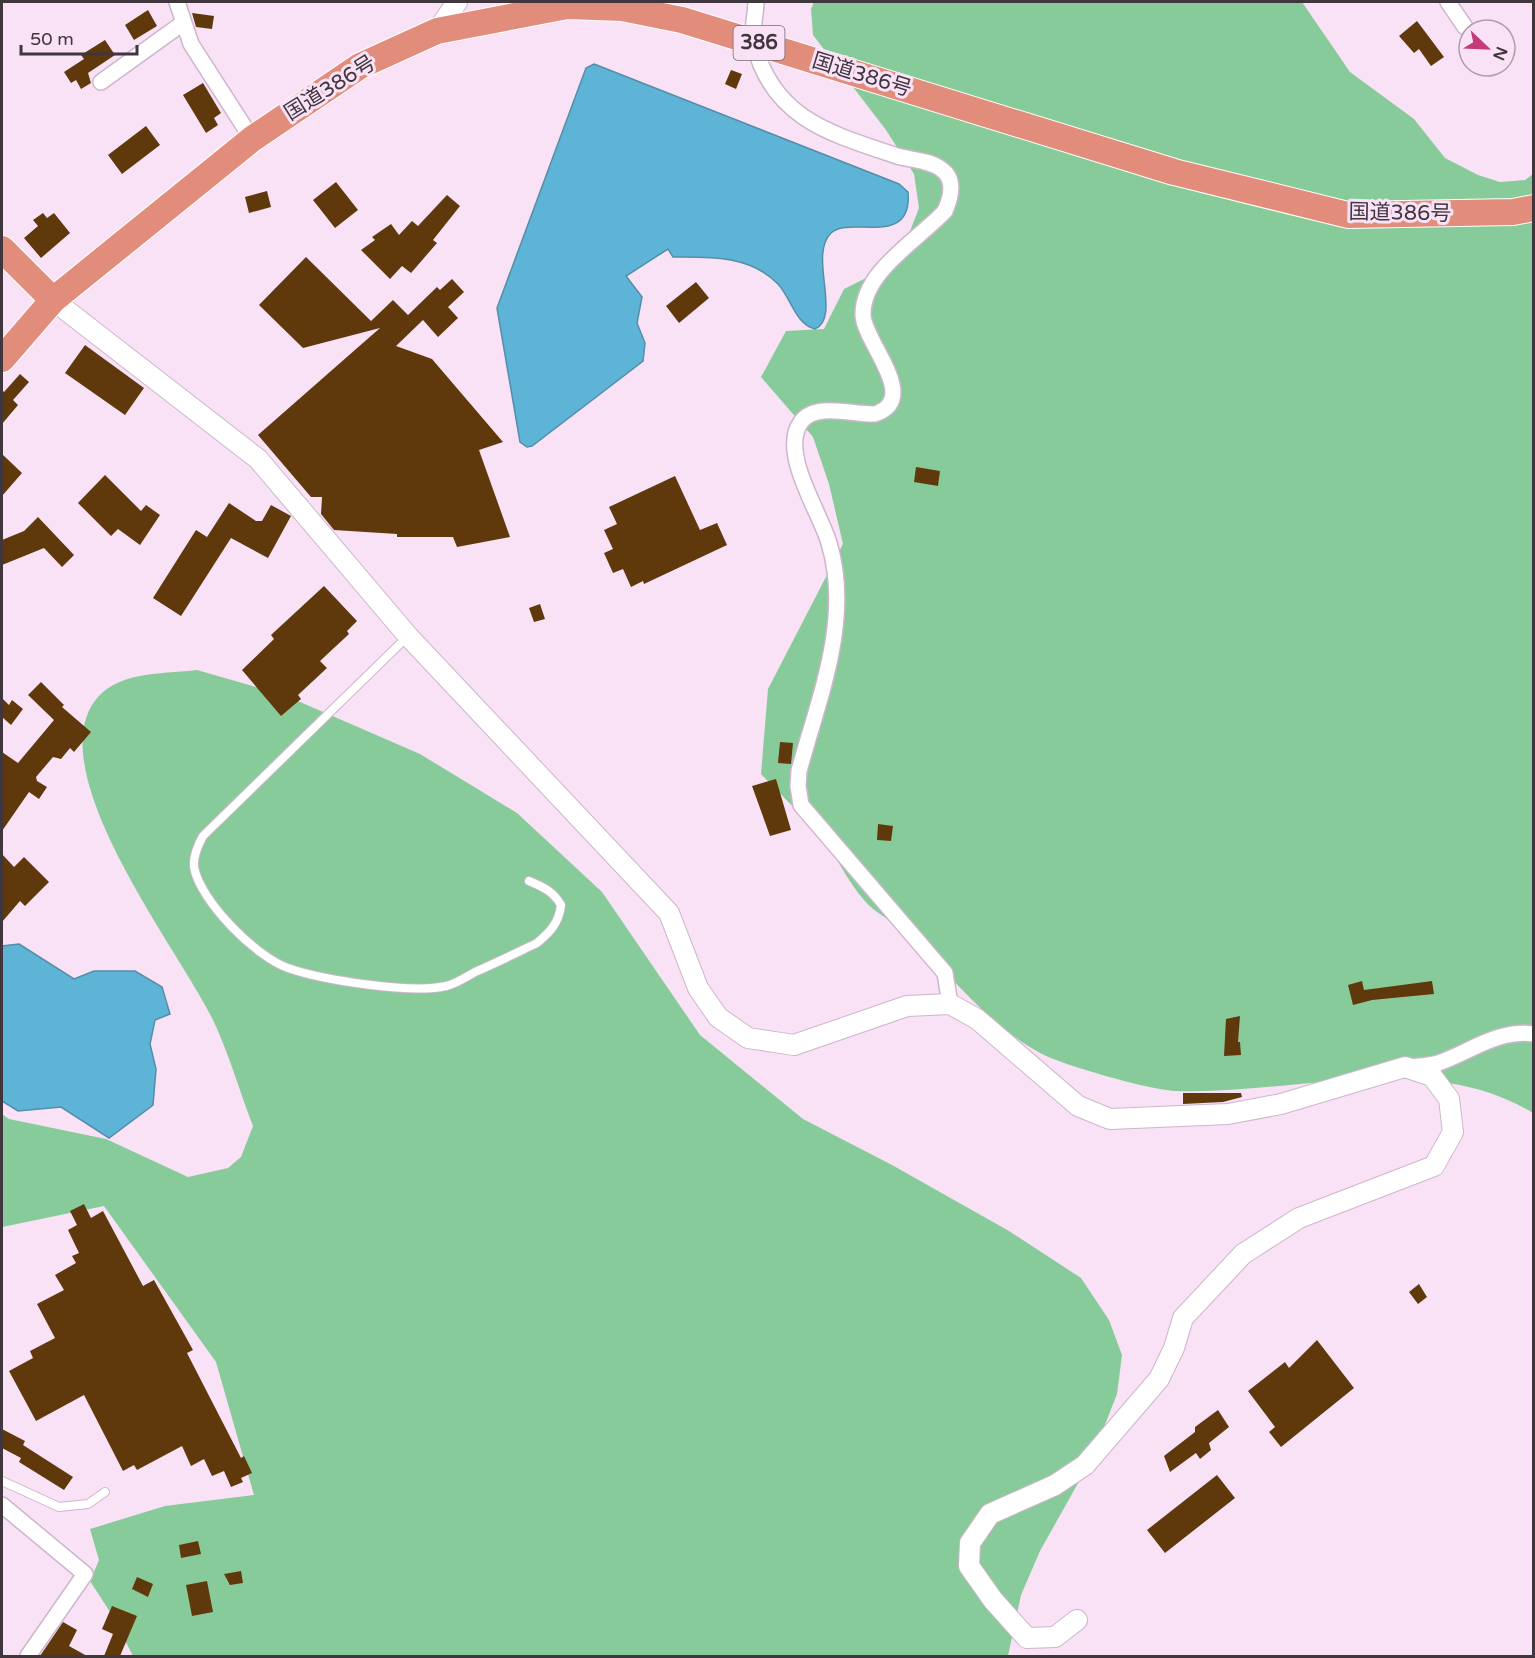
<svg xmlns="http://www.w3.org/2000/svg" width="1535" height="1658" viewBox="0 0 1535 1658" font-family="'Varela Round','Noto Sans JP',sans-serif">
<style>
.forest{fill:#88cb9a}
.water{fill:#5db4d7;stroke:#548ea9;stroke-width:1.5}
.building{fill:#5f390c}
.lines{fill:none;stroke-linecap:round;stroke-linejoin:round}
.service-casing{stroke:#cdb6cb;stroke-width:10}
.minor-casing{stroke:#cdb6cb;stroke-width:18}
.tertiary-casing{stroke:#cdb6cb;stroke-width:22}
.trunk-casing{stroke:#fff;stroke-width:28}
.service{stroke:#fff;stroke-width:8}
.minor{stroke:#fff;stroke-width:15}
.tertiary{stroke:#fff;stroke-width:20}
.trunk{stroke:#e28c7c;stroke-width:26}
.labels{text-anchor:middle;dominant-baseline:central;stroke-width:6;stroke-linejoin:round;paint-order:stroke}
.shield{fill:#f9e1f6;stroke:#776975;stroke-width:1.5}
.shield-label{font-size:20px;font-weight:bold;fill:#3f363e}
.street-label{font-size:21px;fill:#3f363e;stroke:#f9e1f6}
</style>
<rect width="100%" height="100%" fill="#f9e1f6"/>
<path class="forest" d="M814,2H1302L1350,72L1414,119L1445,158L1478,175L1500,182L1525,180L1533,174V1113C1428,1049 1292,1095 1177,1091C1153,1091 1063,1065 1042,1054C993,1028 955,982 918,942C903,925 878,917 864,900C847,881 837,856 821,837C802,815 781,795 761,774L768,689L843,544L829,484L813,437L761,377L786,331L824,329L844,289L880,271L907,239L919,208L914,174L886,130L813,35L811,9Z
M197,670L284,695L420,754L517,813L602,892L700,1035L803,1119L892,1165L1009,1231L1081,1278L1109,1320L1122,1355L1117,1394L1091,1460L1040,1551L1021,1595L1008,1656H133L112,1615L90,1581L99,1560L90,1529L165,1506L254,1495L216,1362L104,1206L2,1227V1114L9,1119L106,1139L188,1177L228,1168L241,1157L253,1126C239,1090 228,1050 211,1016C178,949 36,767 98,697C121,671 165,674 197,670Z"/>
<path class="water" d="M594,64L899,184L908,192C913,249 849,215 831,233C808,255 842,317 815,329C796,325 791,298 778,284C750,255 710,257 673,257L668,249L626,276L642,297L637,323L645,343L643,361L532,446L527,447L520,442L497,308L586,68Z
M19,944L74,979L94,971H135L162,987L170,1014L155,1020L150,1044L156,1069L153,1105L109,1138L61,1107L18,1111L2,1101V946Z"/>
<path class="building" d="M148,10L157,26L134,40L125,25Z
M192,13L214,16L212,29L196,27Z
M1417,21L1444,57L1431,66L1419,49L1414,53L1399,36Z
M105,40L115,55L88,73L91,83L81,89L76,80L71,83L64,72L84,59L81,55Z
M731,70L742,74L736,89L725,84Z
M203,83L221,113L214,118L218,125L206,133L183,95Z
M146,126L160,145L122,174L108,155Z
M336,182L358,210L335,228L313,200Z
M267,191L271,207L249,213L245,197Z
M447,195L460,206L433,240L437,243L411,273L402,266L390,279L361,250L375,240L372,237L391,224L399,235L412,221L418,226Z
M43,213L47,218L54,213L70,233L41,258L24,238L38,226L33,220Z
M306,257L371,321L393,300L408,315L437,287L440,290L452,279L464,292L448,307L458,318L438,337L423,320L396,346L432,359L503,442L479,450L510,537L457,547L453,537H397V534L334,530L321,514L322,497H311L258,435L380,328L303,348L259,305Z
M696,282L709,298L679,323L666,306Z
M85,345L144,388L125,415L65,373Z
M20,374L29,382L13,400L18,405L2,424V390L4,392Z
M2,454L22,473L2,496Z
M916,467L940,471L938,486L914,482Z
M105,475L141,511L146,505L160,515L140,545L118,529L111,536L78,503Z
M675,476L700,530L717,523L727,545L644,584L643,581L631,587L623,569L613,573L604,553L613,549L604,530L617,524L609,507Z
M229,503L256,521H262L271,505L291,516L268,558L231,538L181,616L153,598L196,530L207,537Z
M38,517L74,555L62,567L44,548L2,565V540L24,531Z
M324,586L357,621L347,631L349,634L320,661L327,668L298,695L301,699L281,716L242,670L274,639L271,635Z
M540,604L545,619L534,622L529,608Z
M41,682L64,705L62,707L91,732L74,752L70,748L61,759L53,757L36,777L37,781L47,787L39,799L29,792L2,831V752L18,763L54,720L28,695Z
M2,698L9,705L12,700L23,709L11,725L2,717Z
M780,742L793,743L791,764L778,763Z
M776,779L791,830L770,836L752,786Z
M878,824L893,826L891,841L877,840Z
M2,854L14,867L24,857L49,882L25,906L20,901L2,922Z
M1362,981L1364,990L1432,981L1434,994L1372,1000L1353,1005L1348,985Z
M1240,1016L1238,1042H1240L1241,1055L1224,1056L1226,1019Z
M1183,1093H1241L1242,1097L1223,1102L1183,1104Z
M84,1204L91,1218L103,1211L143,1286L154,1280L193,1350L187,1353L241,1458L244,1456L252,1473L241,1478L243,1482L231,1487L224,1471L212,1476L204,1459L191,1466L182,1446L137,1470L134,1465L123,1471L84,1395L36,1421L9,1371L33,1358L30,1351L55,1338L37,1304L64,1290L55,1275L76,1263L72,1256L79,1253L68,1230L77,1225L70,1211Z
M1419,1284L1427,1297L1418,1304L1409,1292Z
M1317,1340L1354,1388L1281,1447L1269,1432L1275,1427L1248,1391L1285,1362L1289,1368Z
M1218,1410L1229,1427L1209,1443L1211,1450L1200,1459L1196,1453L1170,1472L1164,1456L1195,1432V1427Z
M2,1429L25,1441L23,1445L73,1477L64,1490L19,1462L21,1458L2,1448Z
M1217,1475L1235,1498L1165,1553L1147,1530Z
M198,1541L201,1554L181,1558L179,1545Z
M241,1571L243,1583L230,1585L224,1574Z
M137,1577L153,1584L148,1597L132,1589Z
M207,1581L213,1612L192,1616L186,1585Z
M112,1606L137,1616L120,1656H104L113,1634L102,1629Z
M63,1622L77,1630L69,1646L87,1656H40Z"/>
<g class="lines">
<defs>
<path id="service" d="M408,636L203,836C198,845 193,856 194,867C200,901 256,957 288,968C322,980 412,994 446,986C456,984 466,977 475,972C496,963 516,953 537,943C550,932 559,923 561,905C553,891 543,887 529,881
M2,1481L59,1507L88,1504L105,1492"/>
<path id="minor" d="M177,2L191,44L252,139
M756,2C756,14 751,31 754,43C772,119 832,134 897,156C911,160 930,160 941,169C956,179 951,197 945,211C918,240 862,272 863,315C864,343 921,398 875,414C854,415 815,402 801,422C779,452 820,512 829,543C852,619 819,697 799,771L798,786L801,805L945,973L950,1004
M1448,2L1465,27
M101,82L183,23
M1408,1067C1418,1066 1431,1066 1441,1062C1471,1051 1499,1029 1534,1034
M2,1505L85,1574L28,1656"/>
<path id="tertiary" d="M437,31L457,2
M53,300L258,459L408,636L669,913L698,988L718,1017L748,1038L794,1045L907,1006L950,1004L977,1019L1078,1106L1110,1119L1228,1114L1281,1104L1405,1067L1432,1076L1449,1099L1453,1132L1434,1166L1299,1218L1243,1254L1183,1318L1174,1348L1159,1379L1085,1465L1055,1485L990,1514L970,1543L969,1566L993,1600L1027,1638L1055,1637L1077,1620"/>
<path id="trunk" d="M2,249L53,300
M2,359L53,300L79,279L252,139L360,66L437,31L567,6L622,8L682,20L1174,172L1348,215L1513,212L1534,208"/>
</defs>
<use href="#service" class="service-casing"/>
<use href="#minor" class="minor-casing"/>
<use href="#tertiary" class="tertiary-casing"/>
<use href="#trunk" class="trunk-casing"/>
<use href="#service" class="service"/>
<use href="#minor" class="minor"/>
<use href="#tertiary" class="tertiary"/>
<use href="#trunk" class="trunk"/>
</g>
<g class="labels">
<rect class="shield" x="733.5" y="26" width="51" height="34" rx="4.5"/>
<g class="shield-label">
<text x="759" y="43">386</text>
</g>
<g class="street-label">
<text transform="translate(862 75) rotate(17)">国道386号</text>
<text transform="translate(330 88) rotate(-32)">国道386号</text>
<text transform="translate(1400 213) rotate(1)">国道386号</text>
</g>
</g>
<rect width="1535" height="1658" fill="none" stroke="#3f363e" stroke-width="6"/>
<g transform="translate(1487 48) rotate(113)"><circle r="28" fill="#f9e1f6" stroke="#af9dac" stroke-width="1.5"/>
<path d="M0-4.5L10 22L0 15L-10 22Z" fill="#c33b78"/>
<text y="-9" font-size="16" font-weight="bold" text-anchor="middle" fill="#3f363e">N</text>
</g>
<path d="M21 45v9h116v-9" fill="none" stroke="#3f363e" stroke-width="3"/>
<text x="30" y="45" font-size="18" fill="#3f363e" stroke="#f9e1f6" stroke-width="4.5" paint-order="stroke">50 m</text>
</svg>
